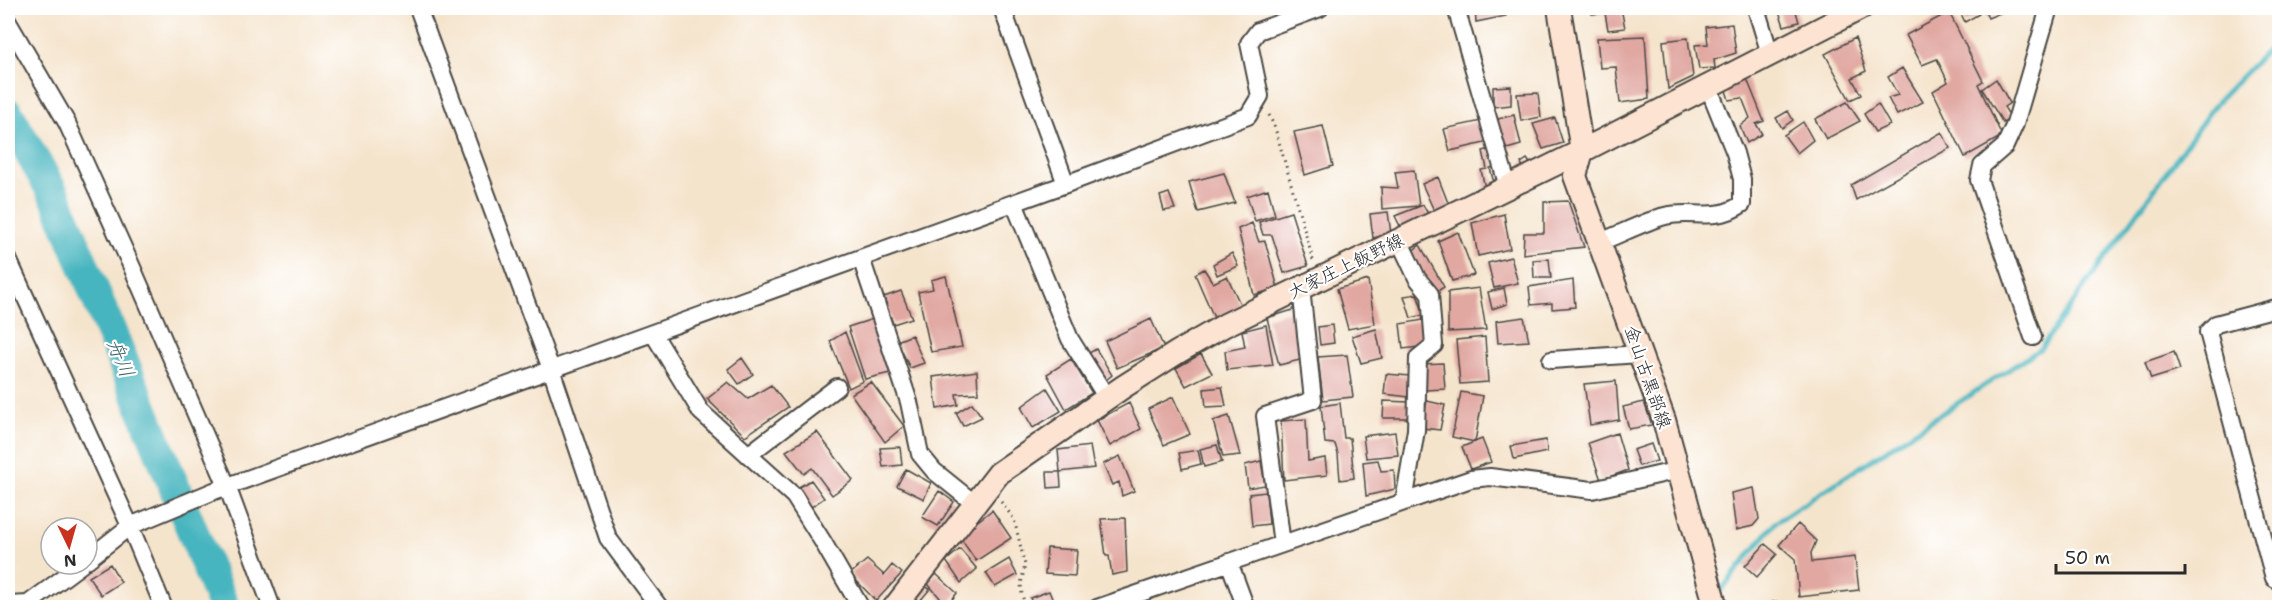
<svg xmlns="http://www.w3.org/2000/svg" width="2287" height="615" viewBox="0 0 2287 615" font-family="'Shantell Sans','Klee One',sans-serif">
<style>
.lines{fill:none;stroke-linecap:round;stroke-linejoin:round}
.stream{stroke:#46b5bf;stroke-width:5}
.river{stroke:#46b5bf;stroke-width:32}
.building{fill:#e1a7a1}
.lane-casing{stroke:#494743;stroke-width:11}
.street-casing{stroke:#494743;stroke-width:20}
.secondary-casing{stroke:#494743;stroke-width:26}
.path{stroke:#494743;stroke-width:3;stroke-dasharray:1.5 4.5;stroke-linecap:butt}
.lane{stroke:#fff;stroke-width:8}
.street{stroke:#fff;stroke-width:16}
.secondary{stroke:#fde3d1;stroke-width:22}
.labels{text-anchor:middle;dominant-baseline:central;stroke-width:4.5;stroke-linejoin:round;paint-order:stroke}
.street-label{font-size:18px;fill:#2b2b2b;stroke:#fff}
.water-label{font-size:20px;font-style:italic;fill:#366266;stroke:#fff}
</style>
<rect width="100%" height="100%" fill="#fff"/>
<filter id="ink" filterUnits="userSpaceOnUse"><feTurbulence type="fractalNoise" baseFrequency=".0167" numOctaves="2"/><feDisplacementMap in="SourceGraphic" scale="12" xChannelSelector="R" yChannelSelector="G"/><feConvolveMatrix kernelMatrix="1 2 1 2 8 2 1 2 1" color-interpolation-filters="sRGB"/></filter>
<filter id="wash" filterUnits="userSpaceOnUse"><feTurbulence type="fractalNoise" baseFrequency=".008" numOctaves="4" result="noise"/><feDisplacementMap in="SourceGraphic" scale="24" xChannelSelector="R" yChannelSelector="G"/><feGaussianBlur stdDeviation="1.35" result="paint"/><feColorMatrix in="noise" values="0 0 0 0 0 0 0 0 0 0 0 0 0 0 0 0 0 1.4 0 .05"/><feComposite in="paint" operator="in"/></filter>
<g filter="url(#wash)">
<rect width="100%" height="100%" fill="#f5e4cc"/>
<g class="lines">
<path class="stream" d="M1718,594L1775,523L2040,349L2216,103L2280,37"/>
<path class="river" d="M8,114L56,198L224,608"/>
</g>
<g id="blocks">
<path class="building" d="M1475,8H1505L1506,16L1476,22Z
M1590,8H1621L1625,28L1608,30L1605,13L1592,14Z
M1778,8H1795L1799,22L1784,26Z
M1930,8H1948L1935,14Z
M1958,8H1975L1979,14L1965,22Z
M1983,8H2012L1988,18Z
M1949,12L1983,81L1978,84L2002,136L1965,157L1933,91L1948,82L1937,59L1922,65L1906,35Z
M1732,24L1736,53L1714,60L1715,68L1699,69L1695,45L1708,44L1706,27Z
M1645,36L1649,99L1620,103L1616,67L1600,68L1597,38Z
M1688,38L1693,77L1668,89L1663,41Z
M1855,38L1866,71L1852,78L1861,95L1850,100L1825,54Z
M1902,68L1923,102L1897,115L1888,98L1898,95L1888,77Z
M1747,79L1764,121L1756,124L1762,134L1747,143L1740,126L1750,118L1742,98L1729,100L1725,87Z
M1996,79L2010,103L2004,107L2011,118L2003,123L1982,89Z
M1511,86V105L1493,107V87Z
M1538,93L1541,117L1521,121L1517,94Z
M1847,102L1860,121L1826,139L1815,119Z
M1878,104L1890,125L1875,132L1864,114Z
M1788,111L1793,120L1782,128L1776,118Z
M1514,115L1521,145L1503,150L1494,120Z
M1555,118L1563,143L1543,149L1533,124Z
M1481,121L1489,142L1450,151L1444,129Z
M1803,122L1813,140L1797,153L1784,135Z
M1323,126L1333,166L1305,175L1294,132Z
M1942,132L1950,148L1856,200L1851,185Z
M1490,149L1495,167L1490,168L1495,187L1485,188L1481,170L1487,169L1483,151Z
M1527,159L1532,166L1524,170L1521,163Z
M1414,170L1419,206L1382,209L1381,187L1398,188L1395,172Z
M1224,173L1235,203L1198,212L1189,182Z
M1438,177L1450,208L1436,215L1422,184Z
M1268,189L1275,215L1255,221L1247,196Z
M1169,193L1175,209L1164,211L1160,196Z
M1568,201L1584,247L1523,254L1524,233H1544V202Z
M1423,205L1430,217L1402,230L1395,216Z
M1291,212L1308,266L1284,273L1272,235H1263L1259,222Z
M1388,212L1391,234L1373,238L1370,214Z
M1504,214L1510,249L1478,256L1472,223Z
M1252,223L1259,242L1265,241L1278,288L1254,295L1238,229Z
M1458,232L1474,275L1452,281L1438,241Z
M1420,245L1444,287L1436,292L1410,253Z
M1232,253L1238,266L1217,275L1213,264Z
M1511,257L1518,283L1494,288L1488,263Z
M1549,259L1551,278H1534L1533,260Z
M1204,269L1213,283L1227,276L1241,306L1215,320L1195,274Z
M946,276L962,347L931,352L918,292L933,289L931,280Z
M1368,280L1375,324L1348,329L1337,289Z
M1573,280L1575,307L1552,309V303L1531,305L1529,287Z
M1479,288L1486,330L1448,332V292Z
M1504,288L1507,304L1492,309L1488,292Z
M901,291L912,318L893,324L884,297Z
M1417,294L1424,315L1411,318L1404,296Z
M1296,309L1304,359L1279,365L1267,318Z
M1524,317L1529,341L1498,343L1496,321Z
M873,319L890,373L865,379L848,327Z
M1151,319L1164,348L1117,368L1105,341Z
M1423,320L1427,346L1403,349L1400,324Z
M1266,325L1273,365L1227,370L1225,351L1245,347L1242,331Z
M1332,325L1334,343L1320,345L1318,327Z
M1376,329L1382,358L1361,363L1352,336Z
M845,332L863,381L849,388L830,341Z
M912,335L924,363L910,368L897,341Z
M1485,337L1488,382L1460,384L1456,340Z
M1096,349L1112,375L1106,380L1089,353Z
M2174,352L2180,370L2151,379L2145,362Z
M1201,354L1212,373L1186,386L1176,368Z
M1347,355L1353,397L1323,400L1318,357Z
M742,358L753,374L739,384L728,369Z
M1071,359L1092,393L1066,409L1047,374Z
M1443,363L1445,389L1425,390L1423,364Z
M977,371L978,393L956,394L958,405L937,409L933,377Z
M1386,374L1410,376L1409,397L1384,394Z
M1616,381L1619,420L1590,425L1584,384Z
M728,382L748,399L771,385L788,407L745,436L707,399Z
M871,382L904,426L885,442L851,394Z
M1222,387L1226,406L1206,407L1204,389Z
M1047,388L1061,411L1033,428L1021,407Z
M1461,392L1483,396L1475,442L1452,437Z
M1173,397L1190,434L1164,445L1148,409Z
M1384,401L1409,402V418H1383Z
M1427,401L1445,405L1440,430L1422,428Z
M1644,402L1652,425L1629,429L1623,407Z
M972,403L982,417L963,426L956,413Z
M1129,403L1141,429L1110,446L1097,420Z
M1340,403L1344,438H1350L1354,478L1340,480L1338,454L1335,444L1325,443L1321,406Z
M1229,416L1240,455L1223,457L1213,421Z
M1306,419L1308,461L1325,458L1327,475L1284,480L1281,421Z
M817,432L853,480L832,495L812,468L804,474L786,451Z
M1395,432L1398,455L1366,458L1363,436Z
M1617,433L1628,470L1601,480L1588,443Z
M1482,439L1491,462L1471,469L1462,447Z
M1546,440L1547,452L1514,459L1511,446Z
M1651,444L1657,461L1639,466L1633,450Z
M1217,445L1222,462L1204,467L1200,449Z
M1090,446L1094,468L1060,472L1058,450Z
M900,447L902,465L883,467L880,448Z
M1198,450L1201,464L1182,469L1179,453Z
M1120,456L1134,491L1122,496L1119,482L1112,485L1103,464Z
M1378,460L1381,471L1394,470L1395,489L1366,496L1363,462Z
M1261,461L1265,485L1248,488L1245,465Z
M906,469L931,483L924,499L897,486Z
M1047,472H1060L1061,487L1048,488Z
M811,480L824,498L811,507L797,488Z
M1754,488L1759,519L1753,526L1736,530L1731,493Z
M939,491L954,502L938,526L922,517Z
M1266,492L1269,524L1252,526L1249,494Z
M992,510L1011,538L976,561L959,536Z
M1125,518L1127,572L1112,575L1109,556H1106L1101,519Z
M1798,524L1816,541L1811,553L1812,562L1855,557L1859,590L1799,597L1795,559L1779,545Z
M1765,544L1777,554L1757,577L1745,566Z
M1047,548L1077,550L1075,576L1045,574Z
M960,549L977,569L961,583L946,561Z
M1009,559L1017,575L995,587L986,573Z
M867,560L884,575L892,565L902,573L876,601L850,574Z
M110,564L121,582L101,595L89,577Z
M936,574L957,593L947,606L928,584Z
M922,585L930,589L918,603L910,599Z
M1049,591L1056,608H1034L1030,598Z"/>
</g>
</g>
<g filter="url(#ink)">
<use href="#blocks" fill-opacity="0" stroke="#494743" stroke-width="1.5"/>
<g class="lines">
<defs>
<path id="lane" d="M1770,608L1776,606L1778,608"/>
<path id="street" d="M418,8L551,369L608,538L660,608
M1002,8L1066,184
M1456,8L1508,187
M1756,8L1770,54
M8,22L67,123L131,265L227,486L272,608
M1014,203L1070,339L1107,398
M1399,240L1417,278L1430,294L1434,345L1418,358L1416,430L1404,502
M1600,242C1621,234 1643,222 1665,216C1693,209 1715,223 1742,204V179L1735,153L1708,86
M861,258L909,402L920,454L934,471L975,504
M8,259L130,526L164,608
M2280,307L2216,324L2208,332L2274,578L2280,581
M653,333L701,412L794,496L823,542L861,608
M2033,337L1979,180L1982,166L2005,146L2015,124L2049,8
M1551,360L1640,354
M748,455L837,387
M1282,544L1265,416L1313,400L1301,288
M87,560L130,526L214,491L1066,184L1248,116L1260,96L1249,43L1258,31L1320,8
M1229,562L1246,608
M8,605L28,604L82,564
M1097,608L1471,479L1490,477L1592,490L1679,470"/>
<path id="secondary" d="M1559,8L1582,151L1575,176L1664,420L1716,608
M894,608L999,473L1123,387L1178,352L1225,325L1582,151L1861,8"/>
</defs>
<use href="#lane" class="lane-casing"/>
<use href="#street" class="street-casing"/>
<use href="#secondary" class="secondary-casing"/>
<path class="path" d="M1269,115L1275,128L1313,260
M1001,502L1014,519L1025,565L1021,584L1022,595L1026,608"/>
<use href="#lane" class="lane"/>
<use href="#street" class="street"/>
<use href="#secondary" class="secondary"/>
</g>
</g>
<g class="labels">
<g class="street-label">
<text transform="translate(1346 266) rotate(-26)">大家庄上飯野線</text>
<text transform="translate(1648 377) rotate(71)">金山古黒部線</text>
</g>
<g class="water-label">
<text transform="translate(121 358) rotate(68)">舟川</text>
</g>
</g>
<rect width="2287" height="615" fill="none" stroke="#fff" stroke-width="30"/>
<g transform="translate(69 546) rotate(175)"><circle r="28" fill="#ffffff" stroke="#aaaaaa" stroke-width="1.5"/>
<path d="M0-4.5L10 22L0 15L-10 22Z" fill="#c8321e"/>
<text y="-9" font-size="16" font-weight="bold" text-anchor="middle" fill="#2b2b2b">N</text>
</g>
<path d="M2056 564v9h129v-9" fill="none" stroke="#2b2b2b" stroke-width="3"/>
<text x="2065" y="564" font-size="18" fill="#2b2b2b" stroke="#ffffff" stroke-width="4.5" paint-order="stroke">50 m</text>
</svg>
